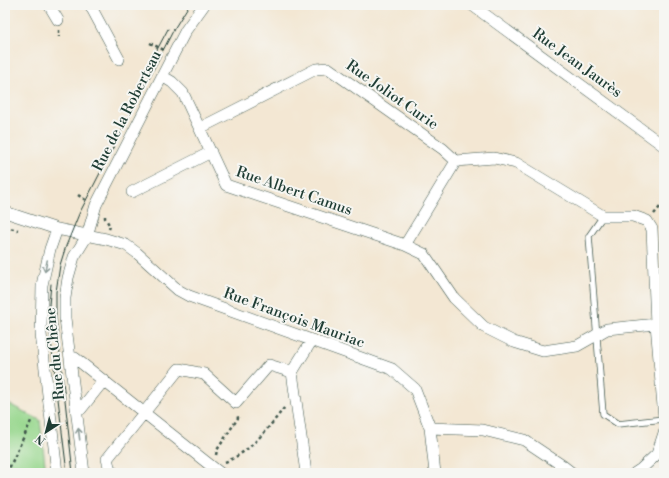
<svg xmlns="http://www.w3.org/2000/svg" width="669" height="478" viewBox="0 0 669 478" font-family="'Libre Bodoni',serif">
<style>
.green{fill:#97d78d;stroke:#5b8a60}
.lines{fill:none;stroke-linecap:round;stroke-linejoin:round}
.lane-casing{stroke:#3f564c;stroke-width:7}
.street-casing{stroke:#3f564c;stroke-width:12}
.path{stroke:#3f564c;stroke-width:2.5;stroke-dasharray:3 3;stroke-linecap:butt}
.lane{stroke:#fff;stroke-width:5.5}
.street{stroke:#fff;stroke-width:11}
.tram{stroke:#1f3d34;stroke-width:1}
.oneway{stroke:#8f9e9a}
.labels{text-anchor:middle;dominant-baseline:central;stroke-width:4;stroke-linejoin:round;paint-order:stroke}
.street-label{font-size:15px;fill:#1f3d34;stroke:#f6f6f2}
</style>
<rect width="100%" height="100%" fill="#f6f6f2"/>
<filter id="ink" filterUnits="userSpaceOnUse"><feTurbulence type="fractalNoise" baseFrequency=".025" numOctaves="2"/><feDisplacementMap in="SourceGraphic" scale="8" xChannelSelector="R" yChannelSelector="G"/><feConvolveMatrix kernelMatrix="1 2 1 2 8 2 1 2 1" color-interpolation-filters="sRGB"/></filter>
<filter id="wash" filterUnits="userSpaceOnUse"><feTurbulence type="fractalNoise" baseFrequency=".012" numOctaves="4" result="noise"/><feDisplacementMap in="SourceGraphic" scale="16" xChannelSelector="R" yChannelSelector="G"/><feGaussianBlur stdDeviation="0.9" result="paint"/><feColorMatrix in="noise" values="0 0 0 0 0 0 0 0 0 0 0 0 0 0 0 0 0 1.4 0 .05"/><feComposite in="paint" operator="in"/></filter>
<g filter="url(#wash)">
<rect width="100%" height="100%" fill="#f3e7d3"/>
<path class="green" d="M5,402L40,420L46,473H5Z"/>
</g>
<g filter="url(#ink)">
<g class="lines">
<defs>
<path id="lane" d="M603,216L589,236L603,414L618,424L664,419"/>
<path id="street" d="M49,5L58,20
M90,5L119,59
M472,5L664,146
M162,76L172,82L183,93L226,185L405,245
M200,128L316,69L328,68L443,149L456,161
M132,192L211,152
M5,212L57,229L106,239L126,245L137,253L178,290L189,296L392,369L415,389L430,428L435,473
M656,324L607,329L577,346L543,351L514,342L484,327L454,298L424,254L405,245L456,161L494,158L516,163L603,216H633L647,221L652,229L656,324L664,418
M75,358L220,473
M81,409L104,380
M430,428L483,430L524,440L563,466L572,473
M57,473L41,334L42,285L50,249L57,229
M84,473L65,318V298L68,278L74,257L87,236L96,205L173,55L186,30L204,5
M114,473L110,470L107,459L179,369L204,374L236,403L269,365L292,372
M306,473L292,372L312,340
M635,473L641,469L657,454L664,433"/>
</defs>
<use href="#lane" class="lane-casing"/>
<use href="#street" class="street-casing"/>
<path class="path" d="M59,30V37
M150,43L164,50
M78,195L87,201
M654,214L660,207L664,205
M105,216V218L110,226L109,229
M5,227L18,230
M216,455L217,450L238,418L237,414
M225,462C251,452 268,428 285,407
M7,473L32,419"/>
<use href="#lane" class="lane"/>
<use href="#street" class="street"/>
<path class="tram" d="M141,80L168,29
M51,284L49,305L50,333L67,473
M73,473L56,318V292L60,265L66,246L79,214L174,29L189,5"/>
</g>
<defs><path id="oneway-shaft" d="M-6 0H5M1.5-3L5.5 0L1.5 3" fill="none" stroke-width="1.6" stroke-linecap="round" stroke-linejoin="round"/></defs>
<g class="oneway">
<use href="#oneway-shaft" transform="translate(46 266) rotate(102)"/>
<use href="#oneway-shaft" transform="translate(79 434) rotate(-97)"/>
</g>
</g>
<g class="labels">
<g class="street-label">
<text transform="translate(577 63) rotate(36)">Rue Jean Jaurès</text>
<text transform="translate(392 95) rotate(35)">Rue Joliot Curie</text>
<text transform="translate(127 111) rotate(-63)">Rue de la Robertsau</text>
<text transform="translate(294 191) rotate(19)">Rue Albert Camus</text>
<text transform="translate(294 318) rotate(20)">Rue François Mauriac</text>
<text transform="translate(55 354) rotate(-96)">Rue du Chêne</text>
</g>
</g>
<rect width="669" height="478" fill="none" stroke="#f6f6f2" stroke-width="20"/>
<g transform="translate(46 432) rotate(216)" stroke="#f6f6f2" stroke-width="3" paint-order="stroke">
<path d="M0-3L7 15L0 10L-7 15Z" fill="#1f3d34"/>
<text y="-6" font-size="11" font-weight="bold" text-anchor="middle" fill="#1f3d34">N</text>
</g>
</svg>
